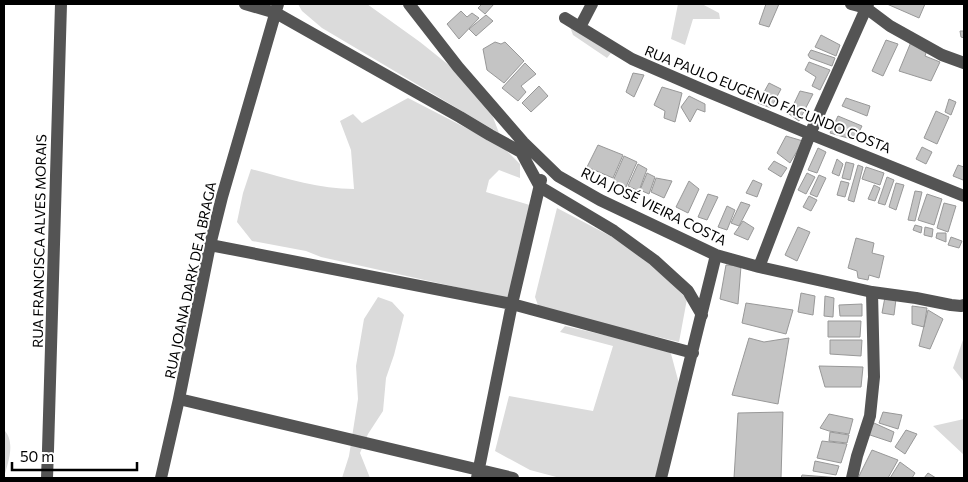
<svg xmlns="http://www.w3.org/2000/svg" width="968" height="482" viewBox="0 0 968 482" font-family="Commissioner,sans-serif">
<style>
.green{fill:#dbdbdb}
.building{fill:#c4c4c4;stroke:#989898}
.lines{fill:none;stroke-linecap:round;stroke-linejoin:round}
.minor{stroke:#545454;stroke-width:12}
.labels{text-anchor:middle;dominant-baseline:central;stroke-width:4;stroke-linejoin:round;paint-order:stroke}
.street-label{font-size:14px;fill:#000;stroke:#fff}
</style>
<rect width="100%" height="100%" fill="#fff"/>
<path class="green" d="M298,4H367L420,42L460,74L491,112L499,133L322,28L302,11Z
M678,4H702L719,13L720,19H693L685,45L671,39Z
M570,27L611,53L607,58L573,35Z
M408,98L503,147L520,164V178L499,170L489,180L486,192L533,206L510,299L321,257L306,251L252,241L237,222L243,193L251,169C285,178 319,189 354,189L351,150L340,121L353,114L362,123Z
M557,208L635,249L687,299L679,342L539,308L535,297Z
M378,297L392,302L404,315L394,355L386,378L383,411L368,434L360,453L370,478H342L349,456L358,399L356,366L364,319Z
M565,326L670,350L681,391L655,478H560L530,470L495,451L509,396L593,411L613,346L560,332Z
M964,337V382L953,368Z
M964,419V455L933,426Z
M4,430C16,442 8,463 4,477Z"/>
<path class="building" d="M482,4H494L485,14L478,8Z
M766,4H779L769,27L759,24Z
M887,4H925L919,18Z
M461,11L467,17L472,13L479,18L459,39L447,24Z
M486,15L493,21L476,36L469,29Z
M960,31H964V38L961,37Z
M821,35L840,45L836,56L815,47Z
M886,40L898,44L883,76L872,71Z
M495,42L501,44L505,42L524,61L504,83L487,70L483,49Z
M911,42L927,50L925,56L940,62L931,81L899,71Z
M811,50L835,58L832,66L810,58L808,55Z
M809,62L830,70L820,90L812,86L816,77L805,70Z
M525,63L536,74L521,86L526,92L518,101L502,88Z
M633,73L644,75L634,97L626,92Z
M769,83L781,89L771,108L758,103Z
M539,86L548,96L531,112L522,103Z
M662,87L682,93L675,122L664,118L665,111L654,105Z
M800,91L813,94L799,121L789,114Z
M689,96L705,104V112L697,109L690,122L681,107Z
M846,98L870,106L867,116L842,106Z
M949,99L956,102L951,115L945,112Z
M936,111L949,117L937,144L924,138Z
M838,116L862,126L855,140L830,133Z
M786,136L803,141L790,163L777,153Z
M598,145L623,155L613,178L587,167Z
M922,147L932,152L926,164L916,159Z
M818,148L826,152L817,173L808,170Z
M624,156L637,162L626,187L613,181Z
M837,159L843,164L839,176L832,173Z
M774,161L787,168L781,177L768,169Z
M846,162L854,164L850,180L842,178Z
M638,164L647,169L639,191L628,186Z
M858,165L863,167L854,202L848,200Z
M958,165L964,167V177L963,180L953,176Z
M866,167L884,173L880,185L862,179Z
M647,173L655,177L649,194L640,190Z
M807,173L815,177L806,194L798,190Z
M819,175L826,178L817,197L810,194Z
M887,177L894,180L885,205L878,203Z
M656,178L672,181L664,198L651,192Z
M753,180L762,184L757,197L746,193Z
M689,181L699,189L688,213L676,207Z
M841,181L849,183L845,197L837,195Z
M896,183L904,185L896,210L889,207Z
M874,185L880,188L875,201L868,199Z
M915,191L922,192L915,221L908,220Z
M708,194L718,197L707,220L698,217Z
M927,194L942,199L934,225L918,220Z
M809,196L817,200L811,211L803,207Z
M741,202L750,205L739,226L731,223Z
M944,203L956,206L948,232L937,228Z
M727,206L735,210L727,230L718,227Z
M743,221L754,228L748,240L734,234Z
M915,225L922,227L921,233L913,230Z
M798,227L810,232L797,261L785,255Z
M925,227L933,229L932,237L924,235Z
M937,233H946V242L936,238Z
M951,237L962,241L959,248L948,245Z
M856,238L874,243L872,253L884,256L879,278L869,275L868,280L858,278L857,271L848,268Z
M726,265L741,266L738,304L720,299Z
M801,293L815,296L813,315L798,312Z
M825,296L834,298L833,317L824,316Z
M885,297L896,299L894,315L882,313Z
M746,303L793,310L786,334L742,323Z
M862,304V316H840L839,305Z
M912,306L927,308L924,327L912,324Z
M928,310L943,319L930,349L919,346Z
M828,321H861L860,337H828Z
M749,338L764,342L789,338L778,404L732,395Z
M830,340H862L861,356L830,354Z
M819,366L863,367L861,387H825Z
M783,412L781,478H734L738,413Z
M883,412L902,415L898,429L879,423Z
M829,414L853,419L849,434L829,431L820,428Z
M874,423L894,432L891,442L867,434Z
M906,430L917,434L905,454L895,447Z
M830,432L849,435L847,443L829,441Z
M822,441L847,444L841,463L817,458Z
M872,450L898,460L888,478H858Z
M815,461L839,466L836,475L813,471Z
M900,462L915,473L912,478H890Z
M928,473L936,478H924Z
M802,475L840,478H801Z"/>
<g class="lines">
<path class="minor" d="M245,4L276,13L460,117L490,135L521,152L540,187L614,231L654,260L688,291L702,315
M409,4L458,67L523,142L558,176L600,200L716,255L759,267L872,292L916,298L951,305L961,306L964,305
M851,4L866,8L890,26L942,55L964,63
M565,18L632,59L699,88L810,134L964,196
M580,27L592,4
M210,245L512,304L693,353
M759,267L810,134L868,4
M179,399L513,478
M47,478L48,450L61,4
M161,478L179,399L210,245L222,197L278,4
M477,478L512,304L541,180
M661,478L716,255
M852,478L857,456L870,416L874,377L872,292"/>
</g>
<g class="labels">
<g class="street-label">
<text transform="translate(768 99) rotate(22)">RUA PAULO EUGENIO FACUNDO COSTA</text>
<text transform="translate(654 206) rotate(26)">RUA JOSÉ VIEIRA COSTA</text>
<text transform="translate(39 241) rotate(-89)">RUA FRANCISCA ALVES MORAIS</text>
<text transform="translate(190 280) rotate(-78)">RUA JOANA DARK DE A BRAGA</text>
</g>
</g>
<rect width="968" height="482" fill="none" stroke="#000000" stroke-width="10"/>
<path d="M12 462v8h125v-8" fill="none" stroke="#000000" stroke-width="2.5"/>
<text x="20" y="462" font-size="15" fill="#000000" stroke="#ffffff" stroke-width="4" paint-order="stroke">50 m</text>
</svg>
